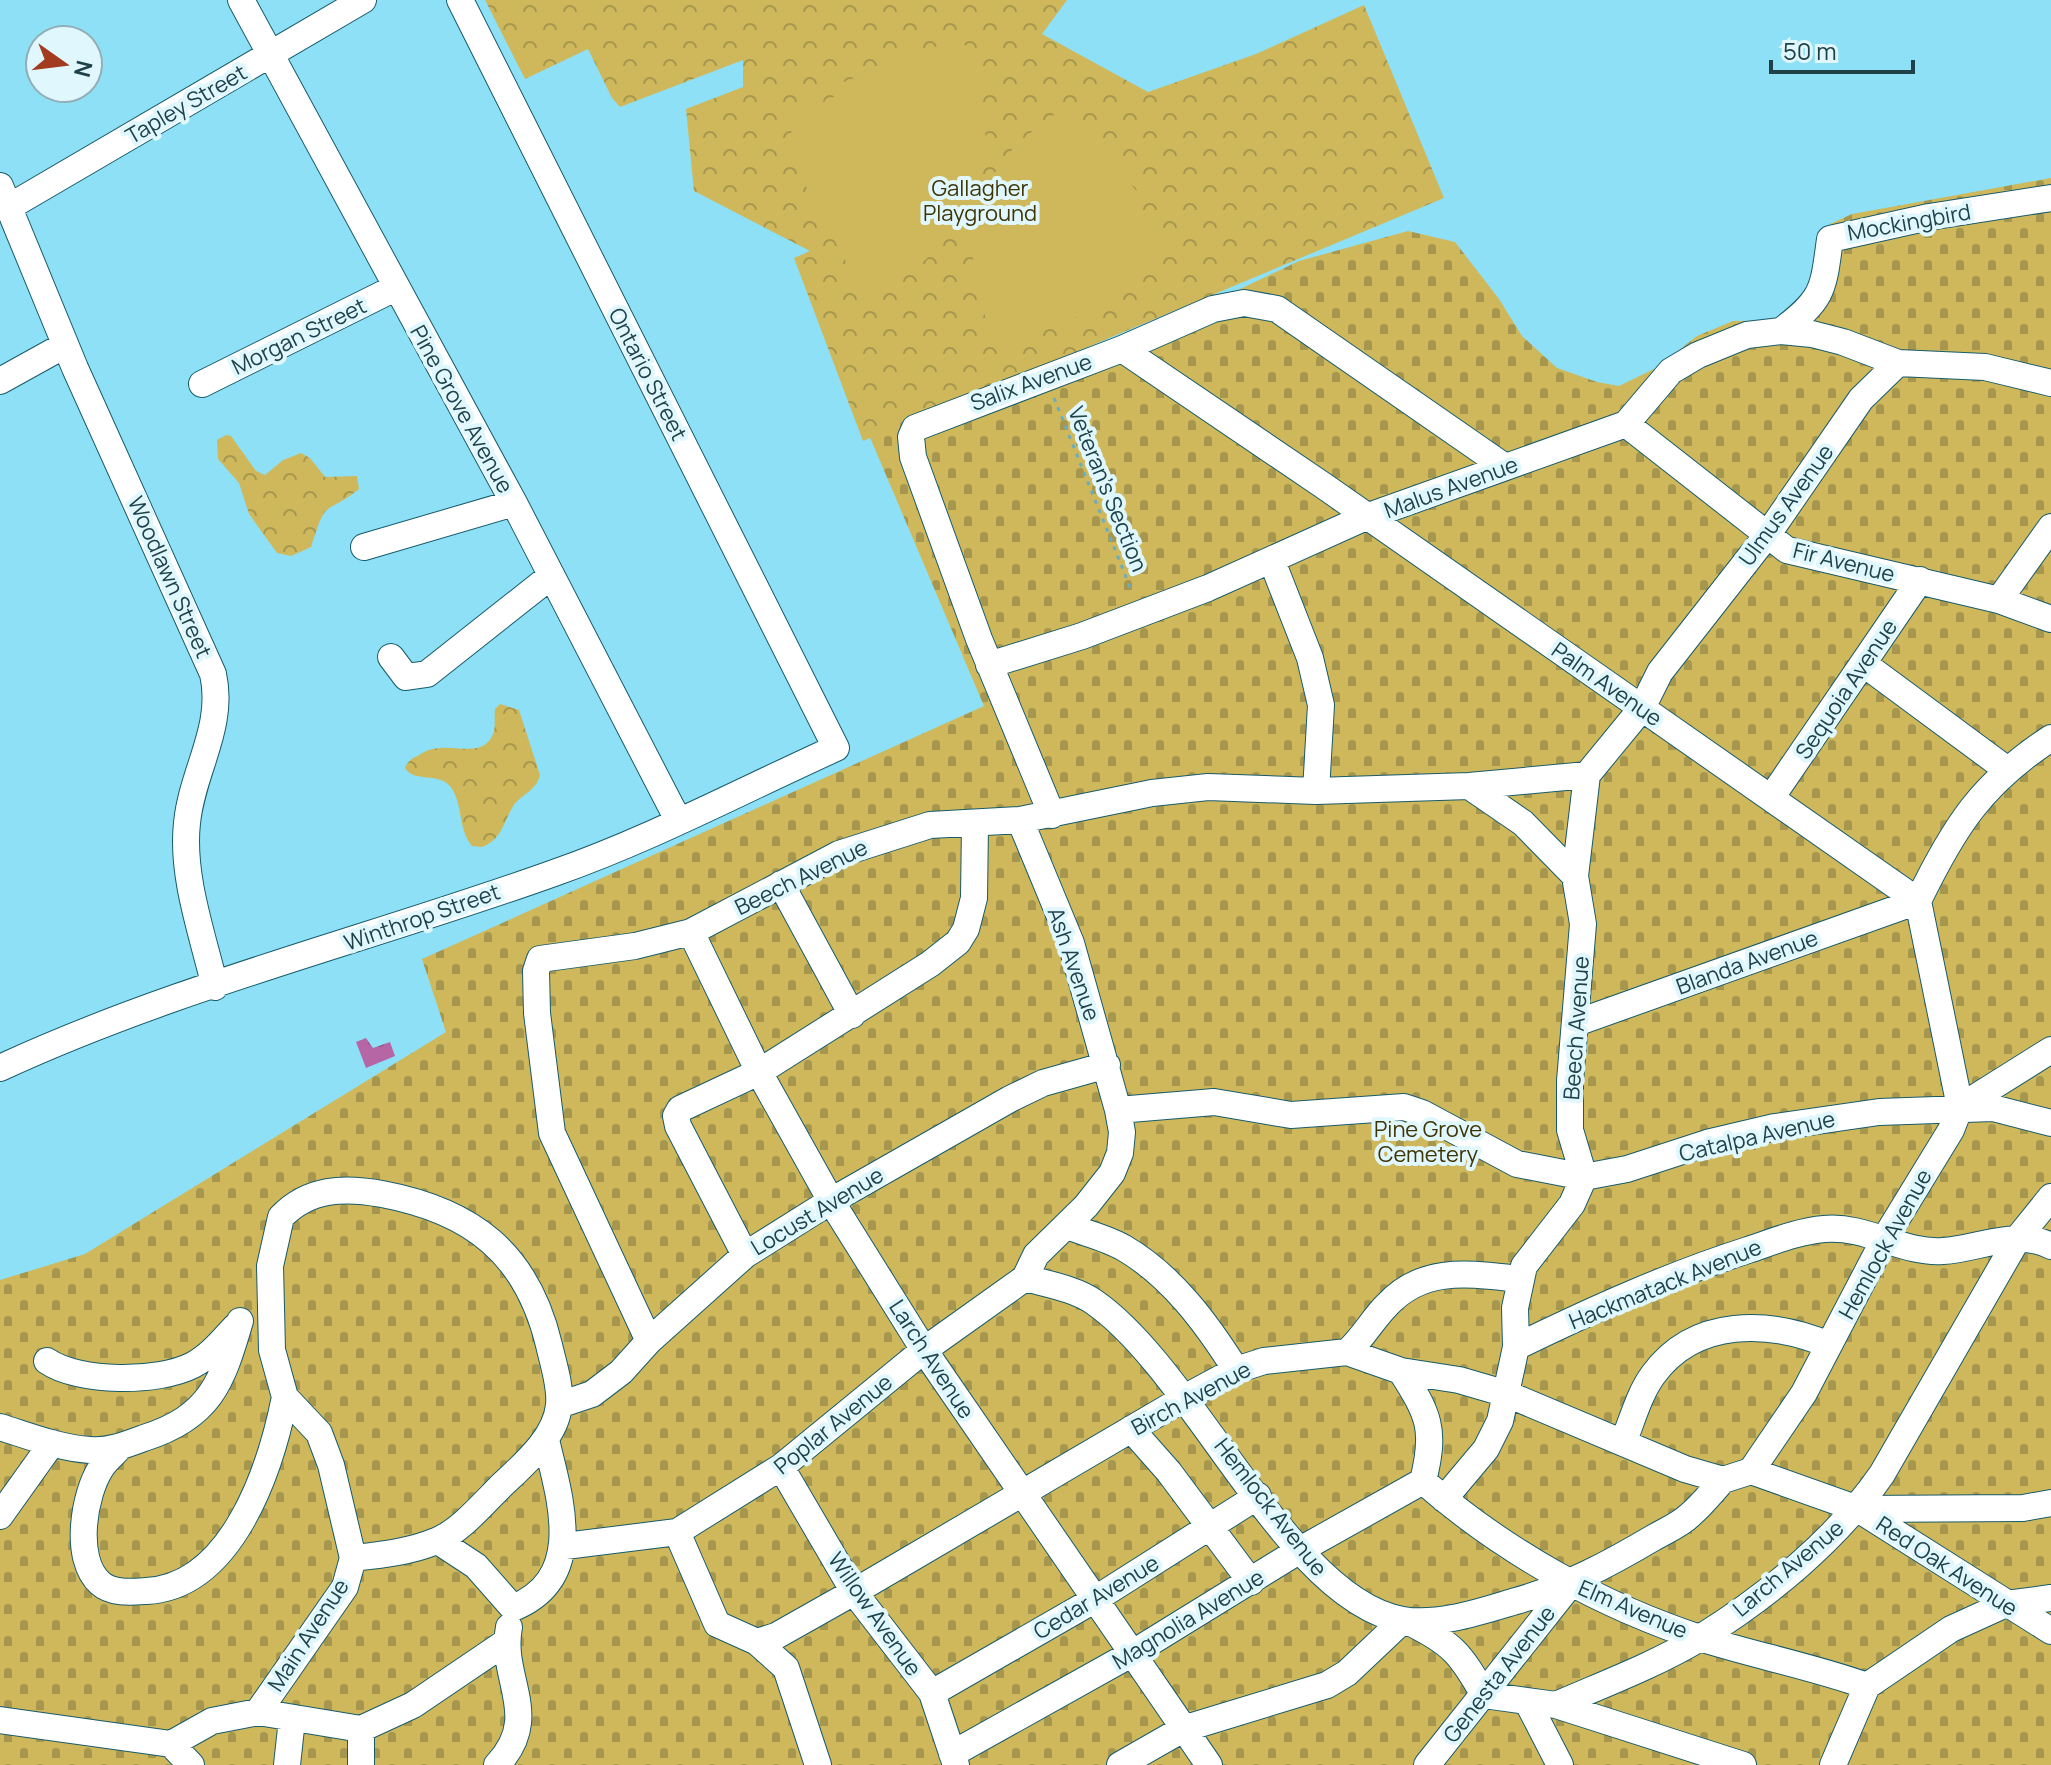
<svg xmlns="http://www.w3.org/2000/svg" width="2051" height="1765" viewBox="0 0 2051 1765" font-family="Manrope,sans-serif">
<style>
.forest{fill:url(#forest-crowns)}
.cemetery{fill:url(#cemetery-stones)}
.pitch{fill:#cfb85c}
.water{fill:url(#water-ripples)}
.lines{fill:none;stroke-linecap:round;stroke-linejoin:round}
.minor-casing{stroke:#185b6a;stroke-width:28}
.path{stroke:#6aaebe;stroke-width:3;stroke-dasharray:4 6;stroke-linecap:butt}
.minor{stroke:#fff;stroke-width:26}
.labels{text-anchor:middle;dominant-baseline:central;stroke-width:8;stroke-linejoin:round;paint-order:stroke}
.street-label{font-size:22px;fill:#1f424a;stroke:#e0f7fe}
.park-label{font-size:22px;fill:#3f3504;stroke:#e0f7fe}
</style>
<defs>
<pattern id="forest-crowns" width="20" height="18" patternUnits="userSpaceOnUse" patternTransform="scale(2)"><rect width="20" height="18" fill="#cfb85c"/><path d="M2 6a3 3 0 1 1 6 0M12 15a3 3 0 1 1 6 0" fill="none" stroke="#a7974e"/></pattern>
<pattern id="cemetery-stones" width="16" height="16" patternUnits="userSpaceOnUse" patternTransform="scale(2)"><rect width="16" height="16" fill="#cfb85c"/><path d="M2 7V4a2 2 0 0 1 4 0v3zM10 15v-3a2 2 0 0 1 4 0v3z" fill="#a7974e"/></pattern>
<pattern id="water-ripples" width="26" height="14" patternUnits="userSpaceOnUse" patternTransform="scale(2)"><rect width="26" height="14" fill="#b766a5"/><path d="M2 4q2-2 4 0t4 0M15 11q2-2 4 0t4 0" fill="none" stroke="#945688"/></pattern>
</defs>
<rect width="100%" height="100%" fill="#8de0f5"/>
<path class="forest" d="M485,0H1067L1042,34L1148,92L1256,54L1364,5L1444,198L863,441L794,258L810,251L694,191L686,109L743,87V60L620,107L612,98L588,49L525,79Z
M226,435L231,436L256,471L265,475L283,460L301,453L310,458L325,477L357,476L359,489C322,518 328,495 311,547L291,556L277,553L249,514L239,483L218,459L217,440Z
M500,704L519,710L540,775C536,792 520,794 512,808C503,824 501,840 482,847L472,846C457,828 464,804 450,786C438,772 414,783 405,768C409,758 415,758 424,752C447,739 482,762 493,734C496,727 494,717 495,709Z"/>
<path class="cemetery" d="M2051,178V1765H0V1280L85,1254L446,1032L422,959L984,706L869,435L1236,291L1299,261L1408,231L1455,242L1499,299L1522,336L1557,368L1597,382L1619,386L1656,368L1697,336L1733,321L1790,320L1818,269L1830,224L1852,214Z"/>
<path class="pitch" d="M961,37C1016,142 975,253 864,296L800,175L808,171L791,133L797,116L839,94L836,85Z
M1056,113L1068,114L1142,197L1137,201L1165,246L1160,265L1115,290L1119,300L1002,348C962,288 962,209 1009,153C1023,138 1040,125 1056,113Z"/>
<path class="water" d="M366,1038L373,1048L390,1042L395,1056L366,1068L356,1042Z"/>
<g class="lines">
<defs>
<path id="minor" d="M241,0L514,503L678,820
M0,186L75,368L213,674C225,727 192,771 187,823C181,876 203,936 215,987
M9,207L363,0
M1781,331C1824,298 1823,291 1830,239L1929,217L2051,198
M1122,349L1324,486L1918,901L1960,1107
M0,381L65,345
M202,384L395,288
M1626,424L1787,550L1999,600L2051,619
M364,547L514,503
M1272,561L1310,658L1321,705L1316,791
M1999,600L2051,527
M391,657L406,677L427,674L551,576
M1864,664L2006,769
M989,665L1082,636L1208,588L1366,517L1626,424L1671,371L1698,355L1747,335L1781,331L1812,334L1843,342L1898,363
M1587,775L1642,708L1660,672L1768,534L1861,399L1898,363L1985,367L2051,383
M1469,786L1523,823L1575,876
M1771,798L1920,580
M1052,815L979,639L913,457L911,437L915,428L1122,349L1213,309L1244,303L1277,309L1505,467
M781,884L852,1015
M1918,901C1954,827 1981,784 2051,738
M691,932L759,1072L831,1201L924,1350L1209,1765
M1576,1023L1918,901
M0,1068C177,986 370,939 554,873C651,839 743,790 836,748L460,0
M1118,1110L1214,1102L1291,1115L1404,1107L1422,1113L1517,1164L1584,1177L1627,1169L1707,1143L1775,1127L1879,1112L1993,1108L2051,1123
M1067,1226C1085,1233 1107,1238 1124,1248C1172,1276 1207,1324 1236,1370
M745,1255L678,1126L676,1116L680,1109L759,1072L930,964L958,942L966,929L974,898L975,824
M1025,1278C1047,1284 1076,1289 1094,1302C1195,1372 1289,1601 1403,1620C1439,1626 1482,1611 1516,1601C1566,1587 1609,1564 1653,1538C1665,1531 1680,1525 1690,1515C1702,1505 1712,1492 1723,1480
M649,1341L552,1133L537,1013L536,971L540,959L635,946L691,932L839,854L930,825L1020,820L1152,793L1208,787L1316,791L1469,786L1587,775L1575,876L1583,924L1570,1081V1130L1584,1177
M1516,1347C1592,1310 1667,1276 1748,1250C1772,1242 1799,1231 1824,1229C1867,1225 1902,1254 1943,1251C1979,1249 2017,1228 2051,1246
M1347,1352C1363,1338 1372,1320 1387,1305C1424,1265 1471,1274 1520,1279
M47,1361C79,1383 158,1383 193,1365C210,1356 222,1341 235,1327
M1401,1371C1429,1415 1436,1429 1423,1481
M559,1405L592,1394L621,1372L649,1341L745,1255L831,1201L1010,1099L1043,1083L1107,1065
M0,1427C29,1436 59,1448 90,1450C108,1452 128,1444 144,1438C210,1417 222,1383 240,1321
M1131,1429L1169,1472L1251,1582
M1623,1443C1632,1421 1639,1394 1653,1375C1695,1317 1770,1320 1829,1345
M121,1446C115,1453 106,1460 101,1468C84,1494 73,1559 100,1583C112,1594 132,1592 146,1591C233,1587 271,1467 285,1397
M781,1467L854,1592L932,1693L956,1765
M1751,1471L1804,1393L1885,1238L1951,1130L1960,1107L2051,1050
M1751,1471L1858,1509L2051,1631
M1423,1481C1503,1551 1601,1606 1703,1639C1757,1656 1814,1667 1867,1686
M1444,1499L1486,1449L1500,1421L1516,1347L1515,1308L1524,1266L1572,1204L1584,1177
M1858,1509L2023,1508L2051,1503
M0,1516L52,1443
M677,1532L717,1624L757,1642L786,1668L818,1765
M438,1541L476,1566L513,1608
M565,1546L677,1532L781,1467L924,1350L1025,1278L1036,1255L1086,1206L1112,1173L1120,1153L1122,1132L1118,1110L1071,943L1020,820
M513,1608C587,1578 560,1499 546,1440
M1409,1622C1452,1643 1461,1654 1484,1695
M757,1642L776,1636L854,1592L1186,1397L1236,1370L1264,1361L1347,1352L1401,1371L1459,1380L1507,1394L1685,1469L1723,1480L1751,1471
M932,1693L1094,1600L1258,1496
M1484,1695L1556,1705L1743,1765
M1527,1701L1560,1765
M1556,1705C1604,1684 1655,1665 1700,1638C1768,1596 1837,1539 1882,1474L2018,1238L2051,1197
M258,1712L345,1587L353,1558L331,1465L319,1433L285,1397L272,1350L270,1266L281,1217C309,1188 344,1187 382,1194C472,1211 527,1253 549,1345C553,1363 561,1386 559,1405C556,1438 523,1465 500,1487C483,1504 459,1532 436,1541C410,1552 380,1555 353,1558
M0,1720L171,1744L212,1721L258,1712L361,1729L413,1705L506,1642
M171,1744L191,1765
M952,1754L1133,1653L1300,1550L1423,1481
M287,1765L292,1719
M361,1765V1729
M497,1765C543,1716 499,1679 509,1627
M1120,1765L1183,1729L1327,1685L1347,1673L1403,1620
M1427,1765L1569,1586
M1833,1765L1867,1686L1951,1629L2006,1604L2051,1598"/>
</defs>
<use href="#minor" class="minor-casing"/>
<path class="path" d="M1054,398L1132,592"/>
<use href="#minor" class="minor"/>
</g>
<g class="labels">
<g class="street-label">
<text transform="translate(186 104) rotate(-30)">Tapley Street</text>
<text transform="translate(1909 222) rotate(-10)">Mockingbird</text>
<text transform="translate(299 336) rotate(-26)">Morgan Street</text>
<text transform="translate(648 374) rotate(63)">Ontario Street</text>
<text transform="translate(1031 382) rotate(-20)">Salix Avenue</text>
<text transform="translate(462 409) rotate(61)">Pine Grove Avenue</text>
<text transform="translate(1451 487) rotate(-20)">Malus Avenue</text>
<text transform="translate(1108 489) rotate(68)">Veteran's Section</text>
<text transform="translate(1786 505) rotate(-54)">Ulmus Avenue</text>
<text transform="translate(1844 562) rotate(14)">Fir Avenue</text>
<text transform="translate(170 577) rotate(66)">Woodlawn Street</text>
<text transform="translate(1607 684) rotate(35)">Palm Avenue</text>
<text transform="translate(1846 689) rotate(-56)">Sequoia Avenue</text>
<text transform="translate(801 877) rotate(-26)">Beech Avenue</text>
<text transform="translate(422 917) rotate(-19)">Winthrop Street</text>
<text transform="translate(1747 962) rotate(-20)">Blanda Avenue</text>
<text transform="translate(1074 964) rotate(71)">Ash Avenue</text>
<text transform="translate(1576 1028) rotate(-86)">Beech Avenue</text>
<text transform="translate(1757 1136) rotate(-13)">Catalpa Avenue</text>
<text transform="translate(817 1211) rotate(-31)">Locust Avenue</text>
<text transform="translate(1885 1244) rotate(-61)">Hemlock Avenue</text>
<text transform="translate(1665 1284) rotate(-22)">Hackmatack Avenue</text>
<text transform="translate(932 1359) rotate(57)">Larch Avenue</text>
<text transform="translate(1191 1398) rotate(-28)">Birch Avenue</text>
<text transform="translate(833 1424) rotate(-39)">Poplar Avenue</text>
<text transform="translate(1271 1507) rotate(52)">Hemlock Avenue</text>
<text transform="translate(1947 1566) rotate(33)">Red Oak Avenue</text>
<text transform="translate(1788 1568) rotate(-40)">Larch Avenue</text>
<text transform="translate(1096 1597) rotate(-31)">Cedar Avenue</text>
<text transform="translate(1633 1609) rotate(23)">Elm Avenue</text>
<text transform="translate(875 1614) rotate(55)">Willow Avenue</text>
<text transform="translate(1188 1619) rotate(-31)">Magnolia Avenue</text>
<text transform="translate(308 1635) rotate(-57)">Main Avenue</text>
<text transform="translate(1499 1674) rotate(-52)">Genesta Avenue</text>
</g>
<g class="park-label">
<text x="980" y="188">Gallagher<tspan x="980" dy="25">Playground</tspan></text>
<text x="1428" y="1129">Pine Grove<tspan x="1428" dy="25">Cemetery</tspan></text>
</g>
</g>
<g transform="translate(64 64) rotate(104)"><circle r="38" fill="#e0f7fe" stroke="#93afb6" stroke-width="2"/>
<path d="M0-6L14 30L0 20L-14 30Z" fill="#a33b1f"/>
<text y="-12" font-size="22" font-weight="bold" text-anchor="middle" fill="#1f424a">N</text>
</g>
<path d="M1771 60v12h142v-12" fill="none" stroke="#1f424a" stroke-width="4"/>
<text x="1783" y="60" font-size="24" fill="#1f424a" stroke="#e0f7fe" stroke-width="6" paint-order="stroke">50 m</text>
</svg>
